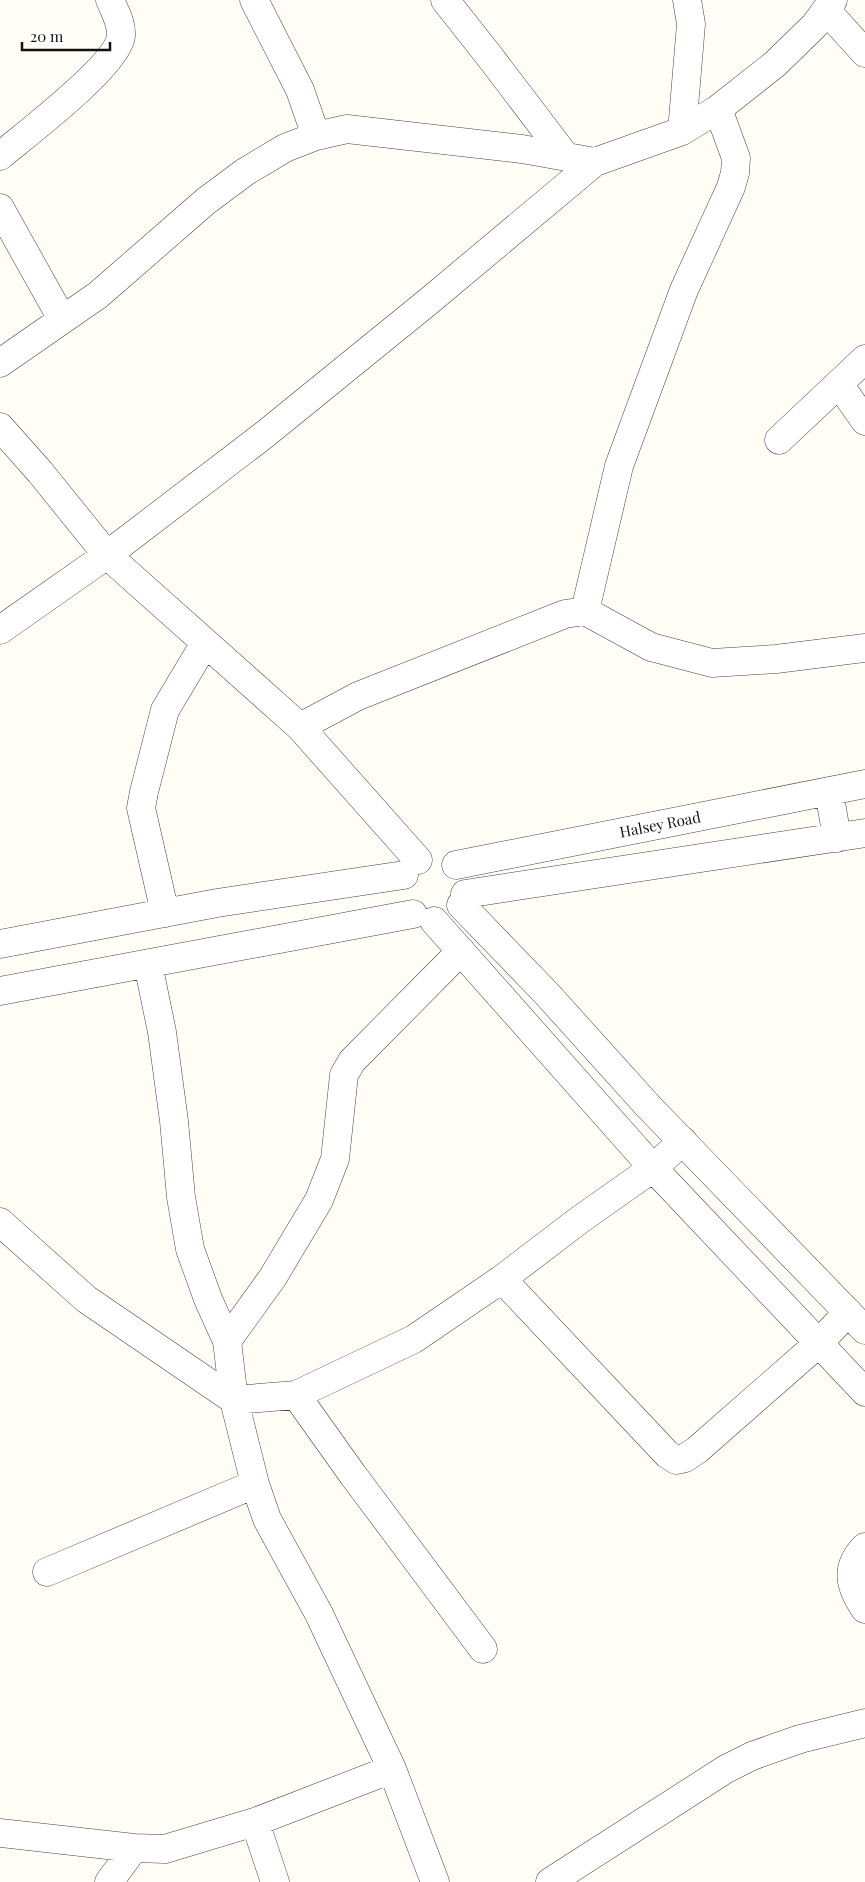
<svg xmlns="http://www.w3.org/2000/svg" width="865" height="1882" viewBox="0 0 865 1882" font-family="'Playfair Display',serif">
<style>
.lines{fill:none;stroke-linecap:round;stroke-linejoin:round}
.minor-casing{stroke:#444;stroke-width:29}
.minor{stroke:#fff;stroke-width:28}
.labels{text-anchor:middle;dominant-baseline:central;stroke-width:5;stroke-linejoin:round;paint-order:stroke}
.street-label{font-size:15px;fill:#111;stroke:#fff}
</style>
<rect width="100%" height="100%" fill="#fffdf5"/>
<g class="lines">
<defs>
<path id="minor" d="M254,0L300,90L316,136
M445,0L490,57L566,157
M826,10L865,53
M682,131L691,24L687,0
M0,156C25,135 118,65 121,36C122,23 115,12 110,0
M0,208L62,319
M0,363L98,295L206,201L245,172L285,148L316,136L347,129L522,149L595,162
M839,384L865,421
M0,427L40,472L107,555L300,727L418,860
M779,440L865,359
M585,611L619,466L684,290L731,187L735,173L736,158L718,109
M0,630L107,555L264,435L429,301L595,162L682,131L718,109L775,64L815,25L833,0
M300,727L358,696L565,614L585,611L651,647L712,663L776,659L865,648
M829,791L837,838
M456,865L865,784
M465,894L865,833
M461,905L547,994L648,1106L865,1330
M165,913L141,808L144,792L165,710L205,643
M434,921L653,1168L865,1392
M0,944L217,903L404,875
M148,964L162,1032L174,1121L181,1197L190,1249L208,1299L227,1341L234,1400L255,1484L267,1519L319,1614L392,1769
M0,991L413,914
M0,1222L86,1299L234,1400L296,1395L414,1339L502,1279L578,1221L653,1168L683,1141
M502,1279L667,1454L676,1460L685,1458L697,1450L819,1343L848,1312
M227,1341L273,1277L319,1200L335,1159L344,1075L352,1061L461,951
M296,1395L353,1475L483,1649
M865,1547C844,1568 850,1587 865,1609
M47,1572L255,1484
M255,1822L275,1882
M0,1833L134,1848L165,1849L255,1822L392,1769L435,1882
M109,1882L134,1848
M550,1882L726,1769L752,1756L800,1739L865,1723"/>
</defs>
<use href="#minor" class="minor-casing"/>
<use href="#minor" class="minor"/>
</g>
<g class="labels">
<g class="street-label">
<text transform="translate(660 824) rotate(-11)">Halsey Road</text>
</g>
</g>
<path d="M22 42v8h88v-8" fill="none" stroke="#111111" stroke-width="2.5"/>
<text x="30" y="42" font-size="15" fill="#111111" stroke="#ffffff" stroke-width="4" paint-order="stroke">20 m</text>
</svg>
